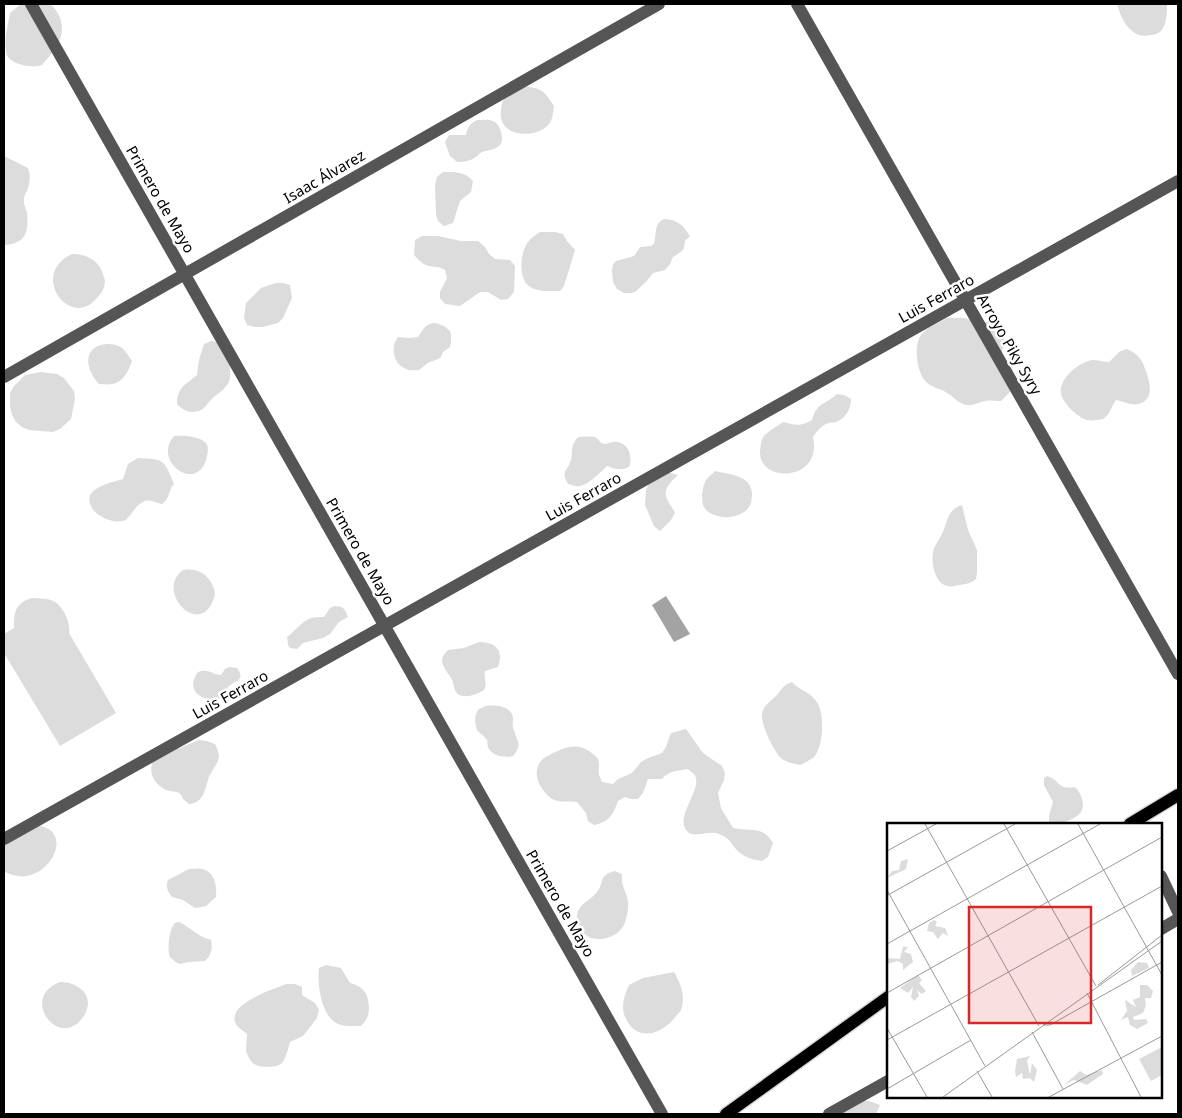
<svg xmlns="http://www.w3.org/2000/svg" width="1182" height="1118" viewBox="0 0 1182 1118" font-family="'Noto Sans',sans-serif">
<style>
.green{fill:#dcdcdc}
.water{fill:#a3a3a3}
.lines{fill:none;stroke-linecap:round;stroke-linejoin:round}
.major-casing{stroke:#dbdbdb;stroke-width:15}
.minor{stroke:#555;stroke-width:12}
.major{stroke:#000;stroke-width:12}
.labels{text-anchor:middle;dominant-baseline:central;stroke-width:5;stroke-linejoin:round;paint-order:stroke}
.street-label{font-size:15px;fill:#000;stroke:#fff}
.inset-road{fill:none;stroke:#999;stroke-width:1}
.view{fill:#d62828;fill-opacity:0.15;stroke:#d62828;stroke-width:2.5}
.inset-edge{fill:none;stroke:#000;stroke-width:2.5}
</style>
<rect width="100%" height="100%" fill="#fff"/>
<path class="green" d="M21,4C28,4 43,2 48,4C54,5 58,13 60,18C66,34 57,48 47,59C46,60 42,65 42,65C33,69 10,64 7,55C3,41 8,26 10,13Z
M1117,4H1167C1167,12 1167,24 1161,31C1159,33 1154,35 1151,35C1131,40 1121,19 1117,4Z
M523,86C542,89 543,89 554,106C553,112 553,119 549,124C536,140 497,137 501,111C501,107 502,102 504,99C507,95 518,89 523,86Z
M477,120C482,120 489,119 493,121C500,123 505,139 500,145C495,150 488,150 482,152C477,155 480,154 476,157C471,161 463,162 457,162L450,156L445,142L449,135H466C467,128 470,123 477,120Z
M4,156L28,168C31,177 30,182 27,191C26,193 24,195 24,198C23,203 26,209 27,213C29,233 25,244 4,245Z
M443,172C455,172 464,171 473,181L471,192L460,201L453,223L444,226L438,221L436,214L435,185L437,177Z
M665,219C678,220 683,225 690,236L685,241L684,248L682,251L673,257L670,264L665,270L653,273L646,282L635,292L631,293H624L617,289L613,282L612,271L613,264L616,261L634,256L640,247L651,246L654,244C657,234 653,223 665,219Z
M540,232H555L563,234L567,241L575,250L564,286L560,291C550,291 536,292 529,286C518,278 520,252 528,242C531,238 535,235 540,232Z
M422,236H438L461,241H478L485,247L489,254L495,259L510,260L515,266L514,292L508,299L501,300L488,292H480L460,306L445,304L440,298V292L447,278L445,270C437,265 431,268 424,264C420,262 417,258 414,255L415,240Z
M72,254C84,254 95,258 101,269C103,272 103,276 105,280C105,289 101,294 95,300C69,328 29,274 72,254Z
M276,283H283L290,285L292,298L283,318L278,323L263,327H255L247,325L244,318L246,303L261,288Z
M947,318H963L986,322H994C1004,334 1008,339 1001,353L1016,386L1001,401C995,401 990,400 985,401C979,402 973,406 966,405C958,403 954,397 947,393C940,388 932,388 926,382C917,373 913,346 921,335C927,327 939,323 947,318Z
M436,323L444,326L450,331L451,335V342L450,347L443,352L441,357L438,359L428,363L419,370C414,370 410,371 406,369C393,364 390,347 398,337L410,338L418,337C423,329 426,323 436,323Z
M211,341L218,342C227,355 231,361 230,378C229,388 216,394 210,401C206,405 204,410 198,411C190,414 183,410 177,404C177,388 185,385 197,375L199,360L204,344Z
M106,344C122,344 124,349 132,361C129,370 123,383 112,384C108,385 103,384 99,384C85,369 82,347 106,344Z
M1126,349C1132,351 1137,354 1141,360C1144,364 1145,370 1147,374C1150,385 1154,399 1139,404C1131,406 1123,401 1116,400C1111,407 1110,415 1103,419C1099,420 1092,421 1087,420C1078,418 1063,403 1061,394C1058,379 1080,361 1093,360C1098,360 1104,362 1109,362L1119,352Z
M41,372L57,374L64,378L74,391L75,399L71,419L60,429L53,432L29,430L22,427L16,422L12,415L10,407V393L14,386L25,375Z
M837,394L844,395L851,399C851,409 846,418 836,422C834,423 831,422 828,423C821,426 817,431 813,437C823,482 758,484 760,451C761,445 761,440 764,436C769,430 777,427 783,422C796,425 800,427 812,420C817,402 825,405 837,394Z
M174,436C183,435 203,436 207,445C209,449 207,456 206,460C196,493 152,461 174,436Z
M578,437C583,437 590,436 595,437C599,439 600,444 605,444C609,444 613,441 617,442C629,443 633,458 629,467C622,471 614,469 607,466C601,472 588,485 580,486C576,487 572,485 568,484C560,470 568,471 571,460C573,450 570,446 578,437Z
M138,458C165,459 164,460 174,484C168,490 170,499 162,504C156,503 149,498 143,502C136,505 132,514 127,519C117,526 97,517 92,508C80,488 111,483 123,479L128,464Z
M715,471C731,475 753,475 752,496C751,498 752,501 751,503C745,521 710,522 703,505C702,502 702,497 702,494C703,490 703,486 705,482C707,478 712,474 715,471Z
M667,472L678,475C672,481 662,489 667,499C669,504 672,507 675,513L671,520L660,531L654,526L645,505L646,490L652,477Z
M962,505L968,530L977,550V572L976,579C970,584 966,584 958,585C955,586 950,587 947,586C935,583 931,563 933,553C934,545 940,539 943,532C948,520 947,510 962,505Z
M183,570C195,568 206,572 212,584C214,588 216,593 214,598C200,640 154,591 183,570Z
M32,598C49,599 57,598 65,614C68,621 70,626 69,633L116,713L60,746L4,653V634L14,628C14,612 15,603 32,598Z
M334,606C344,607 344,607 348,617L339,622L330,634L323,638L303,643L297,649L290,648L288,645L287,637C295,631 301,622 311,618C315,617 320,617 324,617L330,608Z
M479,642C496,642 504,650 498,667L485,671C483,678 488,682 484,690C476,695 460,701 455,690C453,685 454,682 451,678C445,668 436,661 448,650L464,648Z
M229,667L237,668C247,681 233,681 228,687C225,690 225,694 222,698C203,703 184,691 198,672C210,668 212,675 221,675L225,669Z
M792,682C800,691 809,691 816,701C825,712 824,746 814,757C811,760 805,762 801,765C794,764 788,763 782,759C774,752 760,723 762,713C764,705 772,700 777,695C782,689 784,684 792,682Z
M485,706C495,705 510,705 513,717C513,721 512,726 514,730C517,742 523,744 513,756C505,758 491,756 488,747C487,743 488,741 486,739C484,735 480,734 477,730C475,726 474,715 478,710C480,708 483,708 485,706Z
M686,729L703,753L722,766L725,773L724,780L718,793L721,808L733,828C750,832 763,825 773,843L768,857L762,861C751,859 742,857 735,848C732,844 729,839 725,837C722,835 717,833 714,833C706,831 695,838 688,832C672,818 705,788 694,774C693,773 689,770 688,769C677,771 670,770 662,779H648L643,793L638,799H631L625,797L618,801C613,815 609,822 594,825L588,821L586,813L577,802C558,801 552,804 541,787C535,778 535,766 543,759C546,756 550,755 553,753C566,747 577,743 589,751C592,753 596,756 598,759C600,764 598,770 599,775C600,777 601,779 602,782L613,784L618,779L632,773L641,762L648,758L662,753L666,747L671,733Z
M199,740L207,741L215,744C224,761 215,763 209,777C205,789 204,803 189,804L183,799C180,789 173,793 166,790C155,784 149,776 152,763L172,749L180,748Z
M1047,776C1061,780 1056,790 1075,787C1080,792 1085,802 1082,810C1079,819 1058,825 1049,824V816L1053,802L1044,785V778Z
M35,825C41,826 46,827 50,830C71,846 37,892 4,871V839Z
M189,869C193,869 198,868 202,869C215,872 217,886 216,897L206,906L202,907L195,908L183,900L172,897C168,892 165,886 168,880Z
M615,871L622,874C621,884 624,887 627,897C629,904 628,912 626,919C623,935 603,943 589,937C580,932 574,921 578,911C582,902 591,900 597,892C605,882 598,875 615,871Z
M179,922C190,927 198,937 211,940C213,948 211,956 205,961L188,962L180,964C176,963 173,960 170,957C167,952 169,931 173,926C175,922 175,923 179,922Z
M326,965L341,968L350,983C364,987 368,993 369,1007C369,1015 367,1020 361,1026C353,1026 345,1027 338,1024C321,1017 317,983 319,968Z
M674,972C680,982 685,994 682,1006C682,1010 679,1013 676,1016C663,1034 638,1043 626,1019C620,1008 624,996 629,985L643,978Z
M60,982C78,982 95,995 85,1014C62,1054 17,998 60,982Z
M286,984H295L302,987V995L315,1003L319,1010L317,1018L303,1036L290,1042C288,1049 286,1059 281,1064C275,1068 260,1068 254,1064C250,1061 247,1055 246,1050C246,1045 247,1039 247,1034C244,1031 238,1028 236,1024C225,1004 274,989 286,984Z
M858,1101H869L880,1105L876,1114H839Z"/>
<path class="water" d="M666,596L690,634L674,642L652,605Z"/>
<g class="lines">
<defs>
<path id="major" d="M1130,824L1178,795
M726,1114L888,997"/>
</defs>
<use href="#major" class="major-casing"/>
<path class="minor" d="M31,4L662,1114
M797,4L1178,674
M4,377L659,4
M4,839L1178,181
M1161,876L1178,912
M1161,929L1178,919
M829,1114L888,1081"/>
<use href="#major" class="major"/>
</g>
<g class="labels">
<g class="street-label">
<text transform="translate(324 176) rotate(-30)">Isaac Álvarez</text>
<text transform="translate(161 199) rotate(60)">Primero de Mayo</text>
<text transform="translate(936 298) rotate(-29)">Luis Ferraro</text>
<text transform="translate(1010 344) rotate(60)">Arroyo Piky Syry</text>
<text transform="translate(583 496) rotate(-29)">Luis Ferraro</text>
<text transform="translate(361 551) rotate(60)">Primero de Mayo</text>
<text transform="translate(230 694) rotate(-29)">Luis Ferraro</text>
<text transform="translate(561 903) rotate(60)">Primero de Mayo</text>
</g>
</g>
<g transform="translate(887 823)">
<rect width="275" height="275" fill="#fff"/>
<path d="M21,36L19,46L0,55L5,48L12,47L14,38ZM47,97L50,99L48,103L58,105L61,113L56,110L51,116L46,109L40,108L42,100ZM16,124H21L17,129L24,131L26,139L16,147V141L11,138L0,141V135L13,136ZM251,139L260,140L262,145L245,153L244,147ZM31,152L35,157L32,160L39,168L35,171L30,167L32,173L27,178L24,174L26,164L21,170L13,165ZM253,162H260L266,168L264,175H258L259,182L256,190L246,194L247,197L259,196L261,200L250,206L243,202L241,194L234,197L240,188L238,177L249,184L246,177L253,174ZM275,224V252L264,258L252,236ZM143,233L140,238L143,252L145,240L150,247L147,259L143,255L136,256L135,250L129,254L128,248L130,236ZM215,247L216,251L200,262L187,257L177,262L193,248L199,252Z" fill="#dcdcdc"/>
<path class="inset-road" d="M38,1L152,203M117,1L209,163M191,1L275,152M0,28L49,1M0,67L98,243M1,72L128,1M0,121L213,1M211,162L275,112M0,170L275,14M200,170L254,274M156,202H163L275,139M0,205L40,274M145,209L176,266M0,217L275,63M90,248L105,274M0,266L84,217M56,274L275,118M162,274L275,213"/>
<path class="view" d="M82,84H204V200H82Z"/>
<rect width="275" height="275" class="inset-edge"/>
</g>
<rect width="1182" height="1118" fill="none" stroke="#000000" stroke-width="10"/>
</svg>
